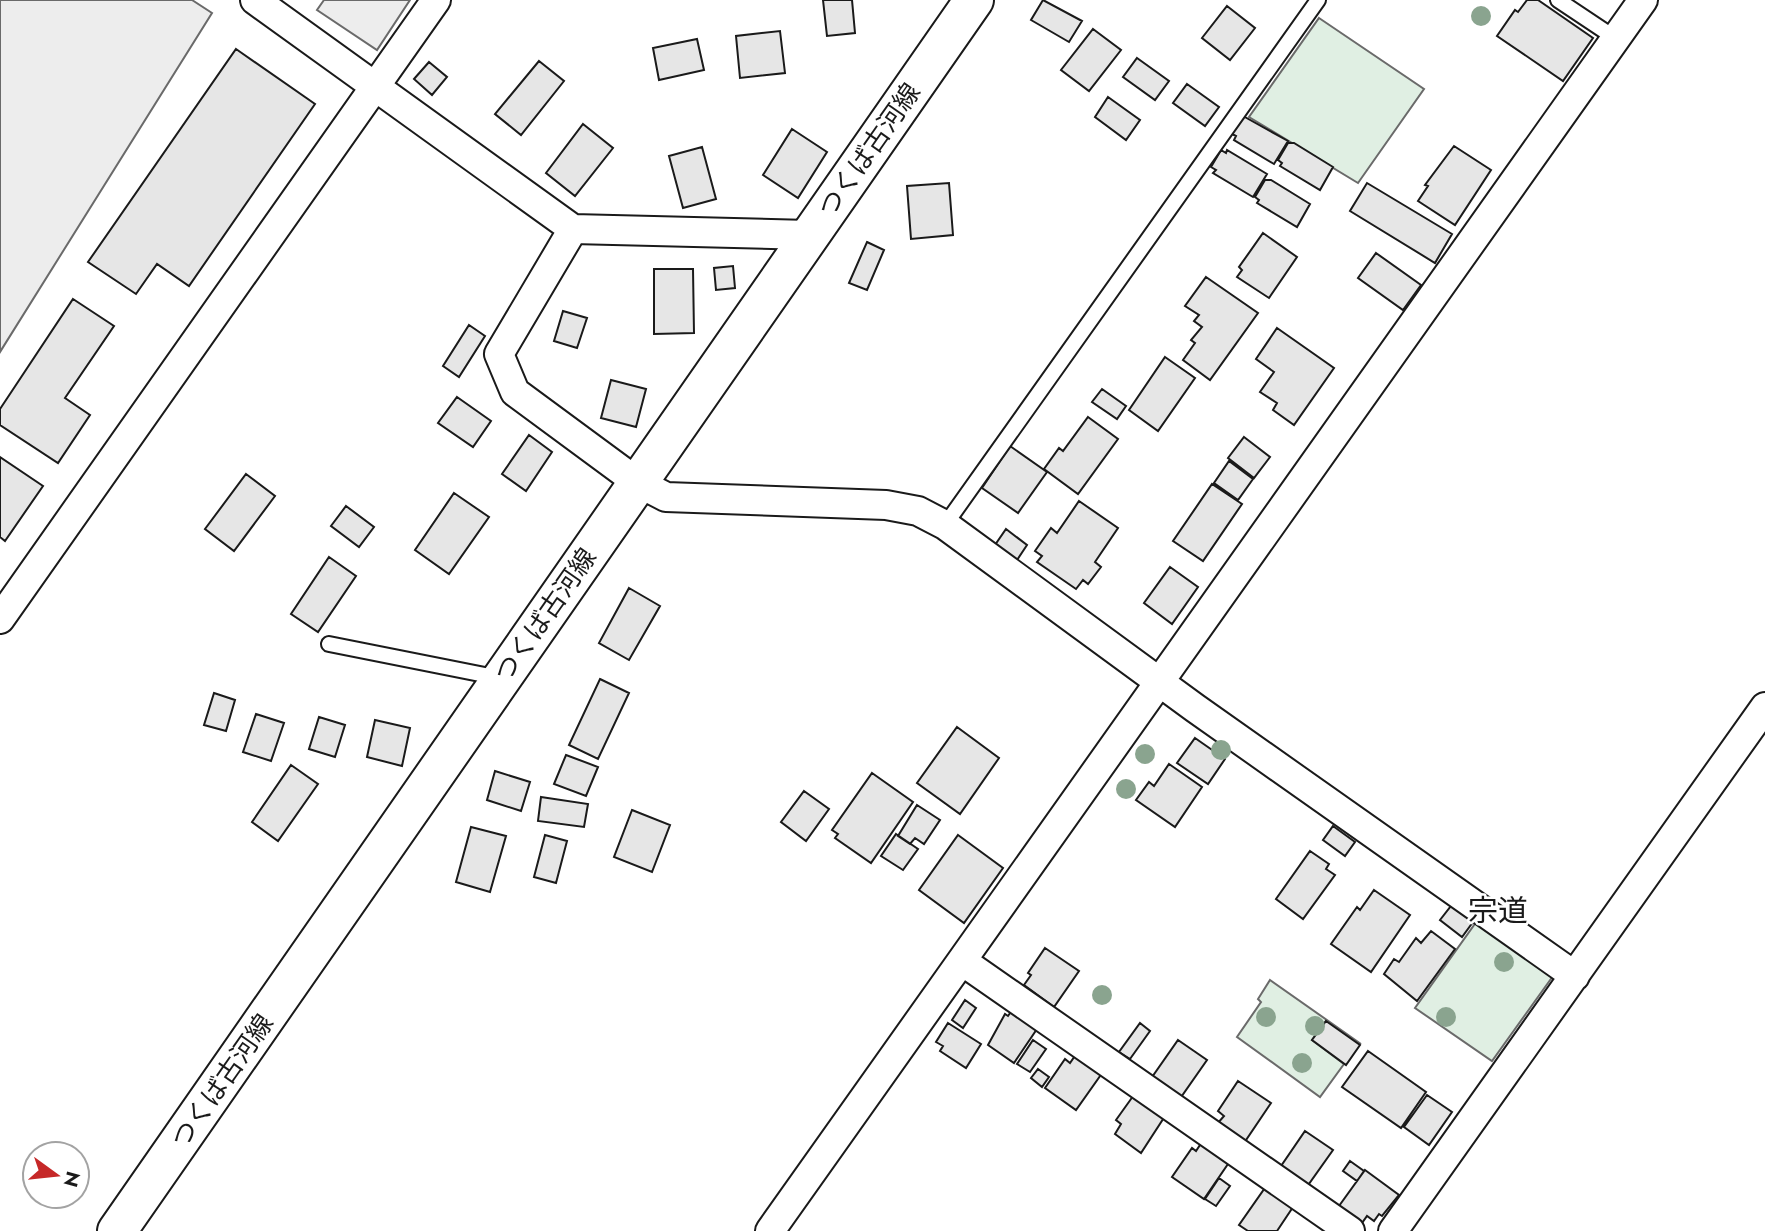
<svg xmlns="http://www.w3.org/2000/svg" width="1765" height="1231" viewBox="0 0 1765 1231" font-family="Jost,'Noto Sans JP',sans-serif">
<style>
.green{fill:#e0efe3;stroke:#6a6a6a;stroke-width:2}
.parking{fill:#ededed;stroke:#6a6a6a;stroke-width:2}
.building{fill:#e6e6e6;stroke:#1a1a1a;stroke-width:2}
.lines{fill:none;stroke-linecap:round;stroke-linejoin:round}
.service-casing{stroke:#1a1a1a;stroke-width:18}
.minor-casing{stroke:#1a1a1a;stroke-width:32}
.primary-casing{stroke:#1a1a1a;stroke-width:42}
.service{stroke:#fff;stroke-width:14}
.minor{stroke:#fff;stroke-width:28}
.primary{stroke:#fff;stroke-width:38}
.tree{fill:#8aa48f}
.labels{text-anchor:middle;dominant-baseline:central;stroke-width:5;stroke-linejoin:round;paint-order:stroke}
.street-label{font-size:26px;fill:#1a1a1a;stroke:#fff}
.quarter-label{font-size:30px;fill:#1a1a1a;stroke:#fff}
</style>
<rect width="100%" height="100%" fill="#fff"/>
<path class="green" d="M1319,18L1424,89L1358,183L1249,117Z
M1477,921L1553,976L1492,1061L1415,1008Z
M1270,980L1361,1044L1326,1021L1312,1040L1344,1064L1320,1097L1237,1037L1261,1002L1258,999Z"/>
<path class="parking" d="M0,0H192L212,13L0,352Z
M324,0H410L377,50L317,10Z"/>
<path class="building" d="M823,0H852L855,33L827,36Z
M1043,0L1082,21L1069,42L1031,20Z
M1527,0H1538L1593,38L1563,81L1497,36L1515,10L1518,12Z
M1227,6L1255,28L1230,60L1202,38Z
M1093,29L1121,50L1089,91L1061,70Z
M780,31L785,73L740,78L736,36Z
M697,39L704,70L659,80L653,48Z
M236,49L315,104L189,286L157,264L136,294L88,262Z
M1137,58L1169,81L1155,100L1123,77Z
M539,61L564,81L521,135L495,114Z
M429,62L447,77L432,95L414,79Z
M1187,84L1219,107L1205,126L1173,103Z
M1108,97L1140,120L1126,140L1095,117Z
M1243,116L1288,141L1274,164L1234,140L1236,136L1232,134Z
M583,124L613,148L575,196L546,173Z
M792,129L827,152L798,198L763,175Z
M1288,143H1294L1333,167L1320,190L1280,166L1282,163L1278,160Z
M1454,146L1491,170L1455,225L1418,201L1428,186L1425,185Z
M702,147L716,199L683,208L669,156Z
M1221,150L1226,153L1227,150L1267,174L1253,197L1213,173L1216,170L1211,167Z
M1265,180H1271L1310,204L1297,227L1257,203L1259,200L1255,197Z
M949,183L953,235L911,239L907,186Z
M1367,183L1452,234L1435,263L1350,211Z
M1263,233L1297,257L1269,298L1237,277L1242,270L1239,267Z
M867,242L884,250L867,290L849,283Z
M1376,253L1421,285L1403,310L1358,278Z
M733,266L735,288L716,290L714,268Z
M654,269H693L694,333L654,334Z
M1206,277L1258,313L1210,380L1183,360L1195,343L1191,340L1202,327L1194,321L1199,315L1185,306Z
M73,299L114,326L65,398L90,415L58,463L0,425V409Z
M563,311L587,318L577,348L554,341Z
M469,325L485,336L459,377L443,366Z
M1277,328L1334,368L1294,425L1273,410L1277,403L1260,392L1274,372L1256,359Z
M1165,357L1195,378L1158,431L1129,410Z
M611,380L646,389L636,427L601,418Z
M1102,389L1126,406L1117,419L1092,402Z
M457,397L491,421L473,447L438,423Z
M1088,417L1118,439L1078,494L1044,469L1059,448L1063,451Z
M529,435L552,452L526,491L502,474Z
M1244,437L1270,457L1254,478L1228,458Z
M1010,446L1047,472L1018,513L982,488Z
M0,457L43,486L5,541L0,537Z
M1229,461L1253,479L1238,500L1214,483Z
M246,474L275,496L234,551L205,529Z
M1212,484L1242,504L1203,561L1173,541Z
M454,493L489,517L449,574L415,550Z
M1079,501L1118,528L1095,562L1101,567L1088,584L1083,580L1076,589L1037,562L1042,556L1035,551L1051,528L1057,533Z
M346,506L374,527L359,547L331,526Z
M1006,529L1027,545L1017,560L995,545Z
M329,557L356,576L318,632L291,614Z
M1170,567L1198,587L1172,624L1144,603Z
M629,588L660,606L629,660L599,643Z
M600,679L629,693L598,759L569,745Z
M214,693L235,700L226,731L204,725Z
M256,714L284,723L271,761L243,752Z
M319,717L345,725L335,757L309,749Z
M375,720L410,728L402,766L367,757Z
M957,727L999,758L960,814L917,783Z
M1195,738L1225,759L1208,784L1177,763Z
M566,755L598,767L586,796L554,784Z
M1169,764L1202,787L1175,827L1136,800L1149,782L1154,786Z
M291,765L318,784L278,841L252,822Z
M495,771L530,782L521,811L487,800Z
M872,773L913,802L871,863L835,838L838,834L832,830Z
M804,791L829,809L806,841L781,822Z
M541,797L588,804L584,827L538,821Z
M917,805L940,820L924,844L915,838L910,844L898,836Z
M632,810L670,825L652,872L614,857Z
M1333,826L1355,842L1345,856L1323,840Z
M471,827L506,836L490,892L456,882Z
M896,834L918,849L903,870L881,856Z
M545,835L567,841L556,883L534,877Z
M958,835L1003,868L964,923L919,890Z
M1310,851L1329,864L1326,869L1335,875L1303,919L1276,899Z
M1374,890L1410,915L1371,972L1331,944L1357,907L1360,910Z
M1451,906L1473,922L1462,937L1440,920Z
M1431,931L1455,949L1417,1001L1384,974L1394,959L1399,962L1416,938L1421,943Z
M1045,948L1079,971L1054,1007L1024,985L1031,975L1028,973Z
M965,1000L976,1008L963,1028L952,1020Z
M1015,1006L1041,1023L1014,1063L988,1045L1005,1014L1008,1016Z
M1326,1021L1360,1045L1346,1065L1312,1040Z
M948,1023L981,1044L966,1068L940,1051L943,1046L936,1042Z
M1140,1023L1150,1031L1130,1059L1119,1052Z
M1033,1040L1046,1049L1030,1072L1017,1064Z
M1178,1040L1207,1060L1179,1100L1150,1080Z
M1079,1050L1105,1069L1076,1110L1045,1088L1065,1059L1070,1063Z
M1368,1051L1426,1092L1401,1128L1342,1087Z
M1038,1069L1049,1077L1042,1087L1031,1078Z
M1238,1081L1271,1103L1244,1143L1217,1124L1224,1116L1218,1111Z
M1136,1092L1167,1113L1141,1153L1115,1134L1121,1124L1116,1120Z
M1427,1095L1452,1112L1429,1145L1404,1127Z
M1305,1131L1333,1150L1306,1188L1279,1169Z
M1202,1142L1230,1161L1204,1199L1172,1177L1192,1148L1196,1151Z
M1350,1161L1364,1171L1357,1181L1343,1171Z
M1365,1170L1399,1195L1382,1216L1379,1214L1374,1221L1367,1216L1362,1223L1339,1206Z
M1219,1178L1230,1186L1216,1206L1205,1199Z
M1267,1185L1295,1204L1277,1231H1248L1239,1225Z"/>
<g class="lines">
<defs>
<path id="service" d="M1558,0L1615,38
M945,525L1318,0
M329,644L500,678"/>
<path id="minor" d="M255,0L573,229L809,235
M573,229L499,354L515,392L637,482L666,497L886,505L918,511L945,525L1195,708L1575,976
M0,619L436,0
M962,961L1350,1231
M770,1231L1643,0
M1393,1231L1765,707"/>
<path id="primary" d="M117,1231L974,0"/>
</defs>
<use href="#service" class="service-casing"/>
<use href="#minor" class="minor-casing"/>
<use href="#primary" class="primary-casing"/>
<use href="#service" class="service"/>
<use href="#minor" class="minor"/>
<use href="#primary" class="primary"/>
</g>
<g class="tree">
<circle cx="1481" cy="16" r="10"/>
<circle cx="1221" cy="750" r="10"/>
<circle cx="1145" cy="754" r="10"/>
<circle cx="1126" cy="789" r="10"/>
<circle cx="1504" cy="962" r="10"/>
<circle cx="1102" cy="995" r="10"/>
<circle cx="1266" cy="1017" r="10"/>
<circle cx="1446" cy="1017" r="10"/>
<circle cx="1315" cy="1026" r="10"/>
<circle cx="1302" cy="1063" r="10"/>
</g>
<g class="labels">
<g class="street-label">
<text transform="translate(869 150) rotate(-55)">つくば古河線</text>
<text transform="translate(545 615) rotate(-55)">つくば古河線</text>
<text transform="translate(222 1081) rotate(-55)">つくば古河線</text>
</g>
<g class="quarter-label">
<text x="1498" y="910">宗道</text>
</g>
</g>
<g transform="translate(56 1175) rotate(105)"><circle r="33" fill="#ffffff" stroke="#a3a3a3" stroke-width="2"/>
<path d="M0-5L12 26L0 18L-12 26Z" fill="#c62828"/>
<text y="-10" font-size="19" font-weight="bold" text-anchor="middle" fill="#1a1a1a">N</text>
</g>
</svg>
